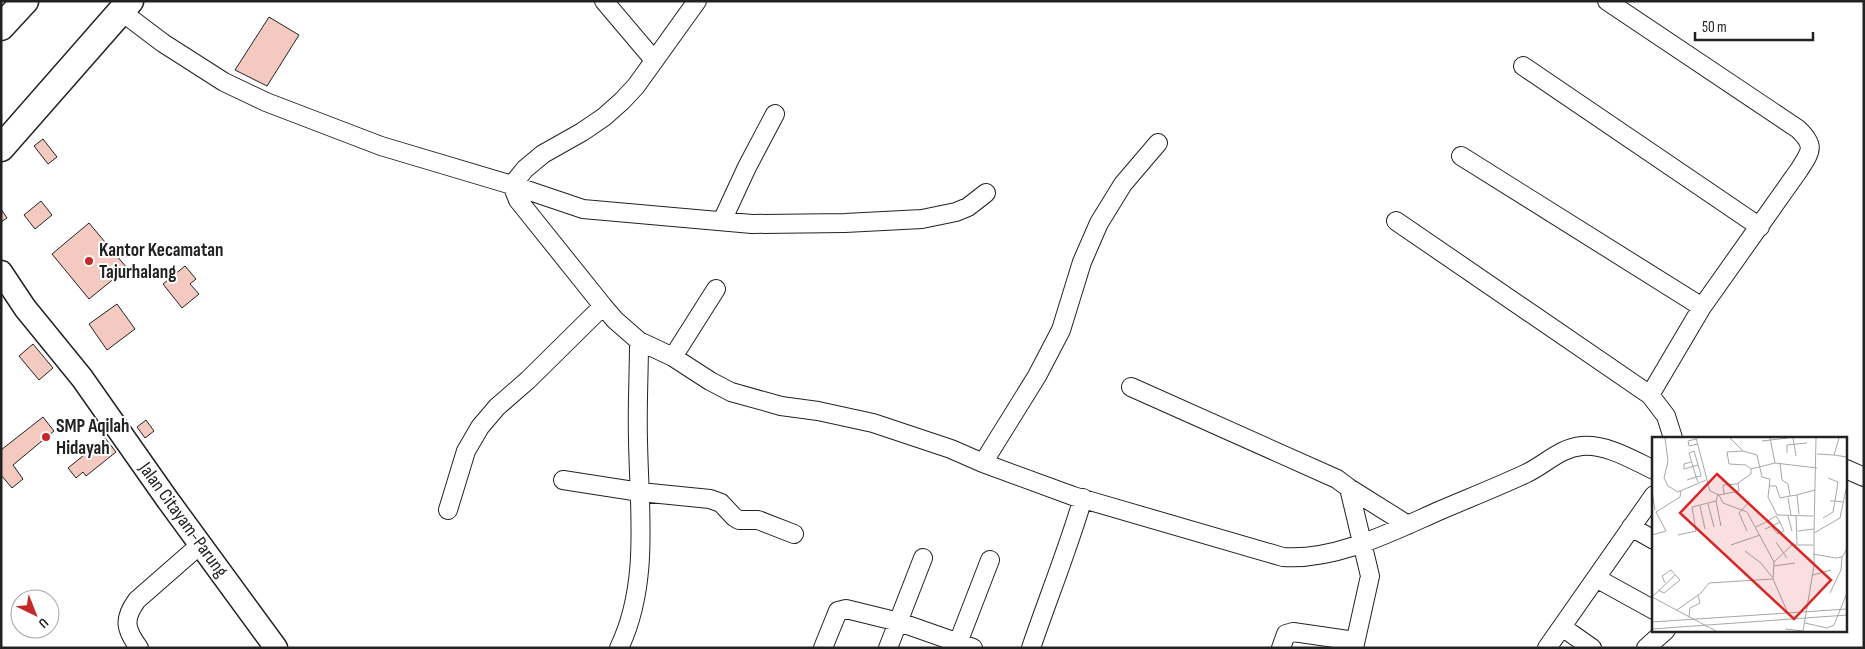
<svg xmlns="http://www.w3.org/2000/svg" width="1865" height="649" viewBox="0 0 1865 649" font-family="'Sofia Sans Condensed',sans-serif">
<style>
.building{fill:#f3c9c0;stroke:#222}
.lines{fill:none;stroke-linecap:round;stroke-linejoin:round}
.minor-casing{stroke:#222;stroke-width:20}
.major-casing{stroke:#222;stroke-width:25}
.highway-casing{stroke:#222;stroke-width:29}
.minor{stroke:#fff;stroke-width:18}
.major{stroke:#fff;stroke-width:22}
.highway{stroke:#fff;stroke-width:26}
.poi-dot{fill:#c62828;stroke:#fff;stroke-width:2}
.labels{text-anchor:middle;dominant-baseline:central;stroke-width:4;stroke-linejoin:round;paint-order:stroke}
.poi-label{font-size:19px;font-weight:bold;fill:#222;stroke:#fff;text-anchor:start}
.street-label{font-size:19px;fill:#222;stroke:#fff}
.inset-road{fill:none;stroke:#a7a7a7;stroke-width:1}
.view{fill:#d62828;fill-opacity:0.15;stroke:#d62828;stroke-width:2.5}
.inset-edge{fill:none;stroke:#222;stroke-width:2.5}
</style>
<rect width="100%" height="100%" fill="#fff"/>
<path class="building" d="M269,17L299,35L267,86L235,70Z
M43,139L57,157L48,164L34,146Z
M41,201L52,215L35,229L24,215Z
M1,209L7,218L1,222Z
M89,223L127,268L89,299L52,254Z
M185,266L196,279L190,284L199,294L182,308L163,284Z
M117,304L135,329L107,350L89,324Z
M33,344L53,368L39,380L19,356Z
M43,417L54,431L13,465L23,479L12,488L1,475V450Z
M146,420L154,431L145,438L137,427Z
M105,438L116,452L86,476L83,472L76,478L68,468Z"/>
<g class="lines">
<defs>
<path id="minor" d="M604,1L654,60
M697,1L636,86L622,101L604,117L582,132L543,154L525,169L512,185L583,209L752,224L845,223L922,219L956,212L968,207L986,193
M1607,1L1798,129C1816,146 1811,151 1799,170L1702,307L1650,395
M122,12L163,43L224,82L266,102L381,146L512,185L518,200L603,306L615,320L639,341C639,374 637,407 638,440C639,509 650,584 619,648
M1523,66L1760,227
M1461,156L1702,307
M722,221L747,167L775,114
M1396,221L1650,395L1666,416L1673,438
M639,341L673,357L710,381L731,392L781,406L818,411L873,423L951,449L983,463L1073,496L1283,557C1336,561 1393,531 1441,510C1469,498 1497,487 1525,474C1545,465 1559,448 1582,446C1607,444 1633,460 1654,470
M673,357L716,289
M1131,387L1337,479L1349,488L1370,576L1354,648
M983,463L1037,376L1061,330L1082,262L1099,223L1123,184L1158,143
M1846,469L1864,477
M563,480L640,492L710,499L721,503L734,517L739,520H758L794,534
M1349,488L1408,525
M448,510L466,451L480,427L497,407L528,380L603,306
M1631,527L1654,540
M1596,578L1654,610
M1562,627L1592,648
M139,648C125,629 123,619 137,600L201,544
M823,648L838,611L846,609L899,622L973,648
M888,648L923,558
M956,648L990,560
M1031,648C1048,598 1068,549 1083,498
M1281,648L1286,634L1293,632L1355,641
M1547,648L1654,495
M1646,648L1666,630"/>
<path id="major" d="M1,272L25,308L82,378L167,499L276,648"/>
<path id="highway" d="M1,27L25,1
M1,148L130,1"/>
</defs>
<use href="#minor" class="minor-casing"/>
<use href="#major" class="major-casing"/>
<use href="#highway" class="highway-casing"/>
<use href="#minor" class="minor"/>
<use href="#major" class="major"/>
<use href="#highway" class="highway"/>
</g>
<g class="poi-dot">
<circle cx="89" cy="261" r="5"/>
<circle cx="46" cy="437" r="5"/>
</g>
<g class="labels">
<g class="poi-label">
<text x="99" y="250">Kantor Kecamatan<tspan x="99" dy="22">Tajurhalang</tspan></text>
<text x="56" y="426">SMP Aqilah<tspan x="56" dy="22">Hidayah</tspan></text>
</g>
<g class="street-label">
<text transform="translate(183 520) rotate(54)">Jalan Citayam-Parung</text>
</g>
</g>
<g transform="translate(1652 437)">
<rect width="195" height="195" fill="#fff"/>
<path class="inset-road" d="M13,1L16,24L12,41L16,49L26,55L54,43M44,1L58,54L67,58L71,66L95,75L122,125M78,1L91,14L105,18L110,40L118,42L116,60L125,78L161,79M118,1L123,26L165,31M141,1L144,19M187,1L182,18L195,20M44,2L36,4L37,9L46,7M110,4L136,1M91,14L75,15L77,27L94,28L99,32L123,26M135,16V8L155,6M165,17L182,18M39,25L32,27V32L46,28M128,26L130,43L136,47L138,59L145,58L147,77M176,41L186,45L183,64L191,65M35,43L44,40L49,39V38L42,14L37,16L44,40L46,45M117,49H124L128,61L138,59M0,54L3,73M66,57L64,64L69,89M72,57L71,48L86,47M67,58L87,54L86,46L99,37V32M145,58L163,53M136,61L139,78M56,67L62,90M48,69L53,92M144,78L145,107M136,79L140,94M171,81L181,75L183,64H178M104,90L118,83M113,92L120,89L128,85L132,94L126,97L122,93L117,83L124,79L128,85M95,94L87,76L98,64M146,94L162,92M162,96L164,1M0,98L14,94L4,75L28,60L29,54M26,98L44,94L40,70L64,64M124,105L135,121M79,108L108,98M93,114L109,126L120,140M161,117L184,121L190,120L195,112M122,129L143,126M161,138L179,133M6,153L12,156L28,143L19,133L10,139L13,146M178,156L189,133L190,120M0,160L23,138M0,160L64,194M25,173L49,156L57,146L121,142M135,174L121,142L122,125L140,108H161M37,180L38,171L48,166L46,158M0,185L195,172M153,186L175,191L182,188L195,156M0,192L195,178M133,192L151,194M151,194L162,129V96L188,81L195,48"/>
<path class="view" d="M65,37L179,143L142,182L28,76Z"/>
<rect width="195" height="195" class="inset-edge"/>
</g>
<rect width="1865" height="649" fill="none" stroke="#222222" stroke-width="5"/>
<g transform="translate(35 614) rotate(137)"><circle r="24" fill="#ffffff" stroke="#a7a7a7"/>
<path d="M0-4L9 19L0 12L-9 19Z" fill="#c62828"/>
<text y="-8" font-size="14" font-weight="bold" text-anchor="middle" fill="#222222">U</text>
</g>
<path d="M1695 32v8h118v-8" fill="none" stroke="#222222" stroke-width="2.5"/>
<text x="1702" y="32" font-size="15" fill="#222222" stroke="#ffffff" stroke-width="4" paint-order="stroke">50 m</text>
</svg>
